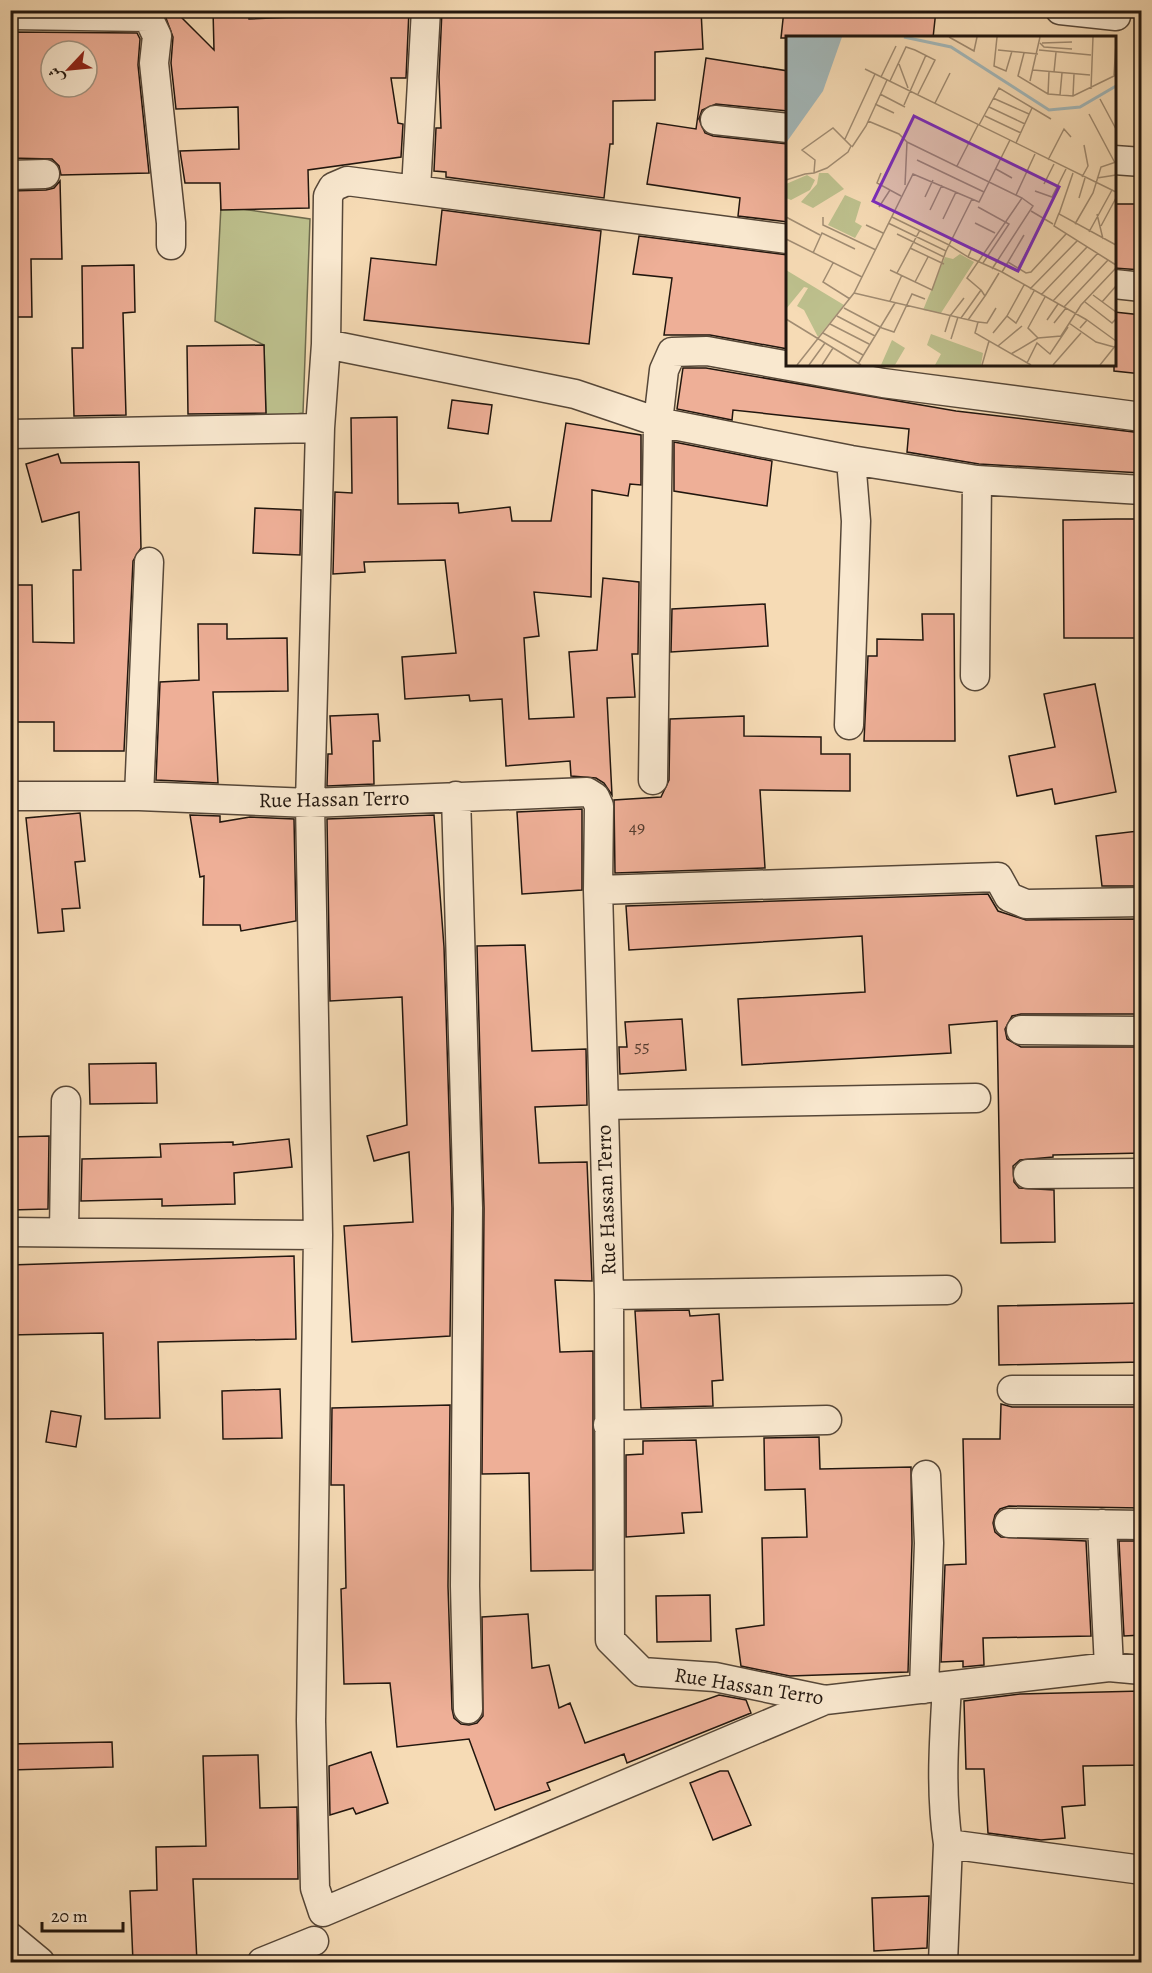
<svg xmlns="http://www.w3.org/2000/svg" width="1152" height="1973" viewBox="0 0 1152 1973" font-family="Alegreya,Amiri,serif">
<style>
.green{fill:#bdc08d;stroke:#6f6b4e;stroke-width:1.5}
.building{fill:#eeaf97;stroke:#21160e;stroke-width:1.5;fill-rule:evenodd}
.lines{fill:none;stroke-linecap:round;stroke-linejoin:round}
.minor-casing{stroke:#564738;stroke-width:31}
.minor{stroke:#f9e8cf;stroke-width:28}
.labels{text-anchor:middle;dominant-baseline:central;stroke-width:5;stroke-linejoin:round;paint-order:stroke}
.number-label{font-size:18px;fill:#543c30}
.street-label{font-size:21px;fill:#21160e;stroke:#f9e8cf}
.inset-river{fill:none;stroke:#a3b8ba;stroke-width:3}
.inset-road{fill:none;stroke:#a18c72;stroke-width:1.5}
.view{fill:#7b2cbf;fill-opacity:0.15;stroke:#7b2cbf;stroke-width:3}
.inset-edge{fill:none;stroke:#21160e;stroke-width:3}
</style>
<rect width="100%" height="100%" fill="#f6dbb5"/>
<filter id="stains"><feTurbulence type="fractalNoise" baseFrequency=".00333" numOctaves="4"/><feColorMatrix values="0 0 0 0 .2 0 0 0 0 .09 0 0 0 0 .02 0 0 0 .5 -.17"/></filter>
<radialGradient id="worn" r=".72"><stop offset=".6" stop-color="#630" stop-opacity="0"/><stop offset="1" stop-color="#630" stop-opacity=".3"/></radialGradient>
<path class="green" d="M221,206L310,219L303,413L266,418L264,345L215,321Z"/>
<path class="building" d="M163,10H174L214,50L213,10H248L249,19L293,17L292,10H409L406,78H391L398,123L403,124L401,157L308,170L309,208L221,210L220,183H185L180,151L239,149L238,107L176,109L171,63L173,37Z
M442,10H701L703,49L655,52V100L613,101V144H610L604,198L446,177V172L434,171L436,128H441L439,77Z
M784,10H936L933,38H781Z
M10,32L137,33L140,39L138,65L149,173L61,175L59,166L52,159L10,158ZM51,51H87V87H51Z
M706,58L788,71V111L716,104L702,110L699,119L705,133L713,136L788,144V222L738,216L740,198L647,184L657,123L696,129Z
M60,181L62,259H31L32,317H10V191L46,190L54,188Z
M1114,204H1142V270L1114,268Z
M442,210L601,231L589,344L364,320L371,258L436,265Z
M639,236L788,255V349L710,335H664L672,278L633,274Z
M134,265L135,312L123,313L126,415L74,416L72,348H83L82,266Z
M1114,312L1142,315V374L1114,371Z
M264,345L266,413L188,414L187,346Z
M683,368H706L956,411L1142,433V473L979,464L907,452L909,429L733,410L732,420L677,409Z
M452,400L492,405L488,434L448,428Z
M397,417L398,504L458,503L459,513L510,507L512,521H551L566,423L641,435V485L630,484L628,496L592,490L591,597L534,592L539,636L524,638L529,719L574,717L569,652L597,650L603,578L639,582L638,654H632L635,697L607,698L612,795L604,783L596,778L571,776L570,761L506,766L502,699L470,701L469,695L405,699L402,657L456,653L445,560L364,562L365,572L333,574L335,492L352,493L351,418Z
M674,442L772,461L767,506L674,491Z
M58,454L61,463L139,462L141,548L133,561L124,751H54V722H10V585H32L33,642L74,643L73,570H81L79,512L42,522L26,464Z
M255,508L301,510L300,555L253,553Z
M1116,519H1136L1137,638H1064L1063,520Z
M765,604L768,646L671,652L672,609Z
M922,614H954L955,741H864L868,656H877V639L923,640Z
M198,624H227V639L287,638L288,691L213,692L218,783L156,780L160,682L199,680Z
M1095,684L1116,792L1055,804L1052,789L1017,796L1009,756L1055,747L1044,694Z
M378,714L380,741H373L374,784L327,786L328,754H332L330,716Z
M744,716V736L821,737V754H850V791L760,790L765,868L615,873L614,800L661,797L669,780L670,719Z
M582,809V890L522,894L517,812Z
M80,813L85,861L75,862L80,908L62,909L64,931L38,933L26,818Z
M190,815L220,816V822L250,817L294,819L296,921L241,931L240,925H203L204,876L200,877Z
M434,815L444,947L452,1208L450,1336L352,1342L344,1226L413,1222L409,1152L374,1161L367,1136L407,1125L402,997L330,1001L327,819Z
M1138,831L1142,886H1102L1096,836Z
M988,894L998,911L1026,920L1142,919V1014H1021L1012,1016L1005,1029L1007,1039L1021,1047H1142V1153L1053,1155V1157L1020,1160L1013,1166L1014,1182L1019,1188L1054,1190L1055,1242L1001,1243L997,1021L949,1025L951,1053L742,1065L738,999L865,992L862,936L629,950L626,906Z
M525,945L532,1051L586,1049L587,1105L535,1107L539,1163L587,1162L592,1281L555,1280L560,1352L593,1351V1570L531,1571L529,1473L482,1474L484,1208L477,946Z
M682,1019L686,1070L620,1074L619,1047H627L625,1022Z
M156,1063L157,1103L90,1104L89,1064Z
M49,1136L48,1209L10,1210V1137Z
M289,1139L292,1167L234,1173L235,1204L162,1206V1199L81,1201L82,1159L161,1157L160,1144L233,1142V1145Z
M294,1256L296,1339L158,1342L160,1418L105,1419L103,1333L10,1335V1265Z
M1142,1303V1362L999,1365L998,1306Z
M689,1310L690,1316L719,1314L723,1380L712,1381L713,1406L641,1408L635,1311Z
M280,1389L282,1438L223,1439L222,1391Z
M1001,1404L1012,1407H1142V1508L1009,1506L1000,1509L995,1515L993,1523L995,1532L1001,1537L1086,1541L1091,1636L983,1638L984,1665L963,1667V1661L941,1662L945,1565L966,1564L963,1439H1000Z
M450,1405L448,1586L452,1709L454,1718L461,1724L469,1725L477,1723L483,1716L482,1617L528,1614L532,1668L549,1665L559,1708L570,1703L585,1743L719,1695L746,1700L751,1713L627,1763L624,1754L547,1783L550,1790L495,1810L469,1739L397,1747L390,1683L344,1684L341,1589L346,1588L344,1485H331L332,1408Z
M51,1411L81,1416L76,1447L46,1442Z
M819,1437L820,1469L911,1467L912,1543L908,1672L790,1676L741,1666L736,1629L764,1625L762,1538L807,1537L805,1489L765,1490L764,1438Z
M696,1440L702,1512L682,1513L684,1533L626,1537V1455L643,1454V1441Z
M1119,1541H1142V1635L1124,1636Z
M710,1595L711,1641L657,1642L656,1596Z
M1142,1691V1765L1083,1766L1085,1805L1062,1807L1065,1838L1041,1840L988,1833L984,1769H966L964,1701L1020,1694Z
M112,1742L113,1767L10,1770V1744Z
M371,1752L388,1803L356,1814L353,1808L330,1815L329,1766Z
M258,1755L260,1808L297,1807L298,1879H193L197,1962H133L130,1891L157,1890L156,1847L206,1846L203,1756Z
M720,1771H728L751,1825L713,1840L690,1783Z
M929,1896L927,1948L874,1951L872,1898Z"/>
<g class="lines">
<defs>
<path id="minor" d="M1060,10L1116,16
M10,15L148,17L157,36L154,63L171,223V245
M715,120L788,128
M1114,160L1142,162
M10,175L45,174
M416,189L426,10
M1114,284L1142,287
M326,344L328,196L333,187L347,181L788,239
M10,434L320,428
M975,676L977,480
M849,725L856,521L851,460
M653,780L658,422L664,370L672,352L707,351L883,383L1142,417
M10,796H139L310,803L587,792L595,797L599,806L598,890L609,1295L610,1640L642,1672L715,1677L825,1700L1109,1667L1142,1670
M139,796L149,562
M456,796L468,1208L465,1586L468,1709
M598,890L998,877L1009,897L1026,904L1142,902
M1021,1030L1142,1031
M604,1105L976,1098
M1028,1174L1142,1173
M10,1232L318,1235
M64,1232L66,1101
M609,1295L947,1290
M1012,1390H1142
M608,1425L827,1420
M1009,1523L1142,1525
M1102,1524L1109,1667
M947,1686C944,1739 940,1791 948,1844L1142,1870
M924,1689L929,1543L926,1475
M825,1700L323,1912L315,1888L311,1721L318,1235L310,803L320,428L326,344L575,394L658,422L851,460L977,480L1142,490
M10,1937L40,1962
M262,1962L314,1941
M943,1962L948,1844"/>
</defs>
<use href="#minor" class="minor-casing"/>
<use href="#minor" class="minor"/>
</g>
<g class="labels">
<g class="number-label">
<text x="637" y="827">49</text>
<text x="642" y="1046">55</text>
</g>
<g class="street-label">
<text transform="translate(334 799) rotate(-1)">Rue Hassan Terro</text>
<text transform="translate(606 1200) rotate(-92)">Rue Hassan Terro</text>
<text transform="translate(749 1686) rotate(9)">Rue Hassan Terro</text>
</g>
</g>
<g transform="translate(786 36)">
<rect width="330" height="330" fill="#f6dbb5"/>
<path d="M33,137H42L58,153L27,172L15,166L31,148ZM21,139L29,144L24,154L5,164L0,162V148ZM59,159L75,166L69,186L76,190L69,202L42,189ZM174,218L188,226L155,277L137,274L159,221L167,223ZM0,234L58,269L32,301L18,274L11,270L22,252L18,251L0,273ZM145,298L197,317L195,329H149L155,318L141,309ZM106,304L119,312L109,329H95Z" fill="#bdc08d"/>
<path d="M0,1H56L37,55L0,107Z" fill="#a3b8ba"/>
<path class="inset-river" d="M118,1L165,11L263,74L294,71L330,50"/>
<path class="inset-road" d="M163,1L188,15L191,1M211,1L208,30L220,35L226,15M254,7L258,11L286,13M256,7L286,6M212,14L252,18M253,14L305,19M238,17L232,40L262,58L287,60L330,39M113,28L122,52M79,33L330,156M247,34L304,39M268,36L270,16M328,39L330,7M95,41L110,10M104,45L120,11L129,14L149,24L132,58M244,45L254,1M305,53L307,1M94,58L119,71M262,58L263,36M274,59L276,37M287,60L288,38M207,62L243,78M314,63L330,93M149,67L164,37M89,68L108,77M118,69L140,19M203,71L239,88M303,78L329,127M199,80L235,97M82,85L113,98L121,106M193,89L213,52L265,83M59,103L89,38M230,107L246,72M66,111L80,90L101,44M131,124L198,156M262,124L278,93L285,101M171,130L192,89M210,133L226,142M95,137L91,147L104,154M287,137L273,178L330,209M296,141L302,130L298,109M311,142L330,139M0,144L19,138L28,137L41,132L62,116L65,110L47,92L16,114L29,124L28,137M258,148L268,128M119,149L121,106L236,162L181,242L195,254L175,282M249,155L266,161L280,133M230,159L249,118M139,161L147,144M293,162L299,142M93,171L104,154L115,160M192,171L223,188L197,227M144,174L156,149M245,175L267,188M273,177L268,190L330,229M311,178L317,203M0,181L34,199M37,181V189L90,214M106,181L163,209L186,163M157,183L170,156M102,187L160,215L163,209L182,221L186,212M189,187L209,197M289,188L307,157L315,131L330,126M80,189L97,197M315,190L330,162M303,196L326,154M111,198L158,221M0,203L76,241M165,203L196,217M124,212L158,228M27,217L36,197L69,213M182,221L216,236L301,284M222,226L238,199M47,227L37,246L64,263M232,232L258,183M206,233L247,170L236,162M104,234L146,254L160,215M216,236L222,226L240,237L245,236L280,198M111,237L134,194M129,246L142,221M238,249L221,280L230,287L248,255M244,253L291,205M68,257L192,286L189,297L245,329M255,259L301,211M307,259L330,276M199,260L213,237M104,265L116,239M267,265L312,217M299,266L326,287L330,283M316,266L330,250M278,271L322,224M58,272L96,292M51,280L89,300M0,283L75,329M182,284L199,260L195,254M261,284L272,268M192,286L201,287L210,272M268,287L280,272M283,287L310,306L328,311M44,288L83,308M96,292L108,296L126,258L139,263M294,292L301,284L330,305M159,296L164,280L178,262M37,297L77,319M207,297L221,280M252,302L242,292L259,261M165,303L172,281M212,310L236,290M225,318L252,302L275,300L295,269L330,232M241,327L251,307L264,318L282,291M72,328L109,267M11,329L68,257L127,138L193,166L224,104M23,329L39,307M36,329L47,312M196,329L203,305M267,329L295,297M314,329L330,309"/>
<path class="view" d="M128,80L273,151L232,235L87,165Z"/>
<rect width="330" height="330" class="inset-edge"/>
</g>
<rect width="1152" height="1973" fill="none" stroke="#f6dbb5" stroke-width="36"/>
<rect x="12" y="12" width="1128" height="1949" fill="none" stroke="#21160e" stroke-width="3"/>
<rect x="18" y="18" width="1116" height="1937" fill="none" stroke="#21160e" stroke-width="1.5"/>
<g transform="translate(69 69) rotate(244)"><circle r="28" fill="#f9e8cf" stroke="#a39482" stroke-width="1.5"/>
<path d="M0-4.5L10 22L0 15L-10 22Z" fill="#8f2418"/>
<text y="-9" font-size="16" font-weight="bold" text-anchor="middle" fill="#21160e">ش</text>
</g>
<path d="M42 1922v9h81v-9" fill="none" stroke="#21160e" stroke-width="3"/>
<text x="51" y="1922" font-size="18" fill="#21160e" stroke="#f9e8cf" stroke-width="4.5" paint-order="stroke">20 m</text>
<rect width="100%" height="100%" filter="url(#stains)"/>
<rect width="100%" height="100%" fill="url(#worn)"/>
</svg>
